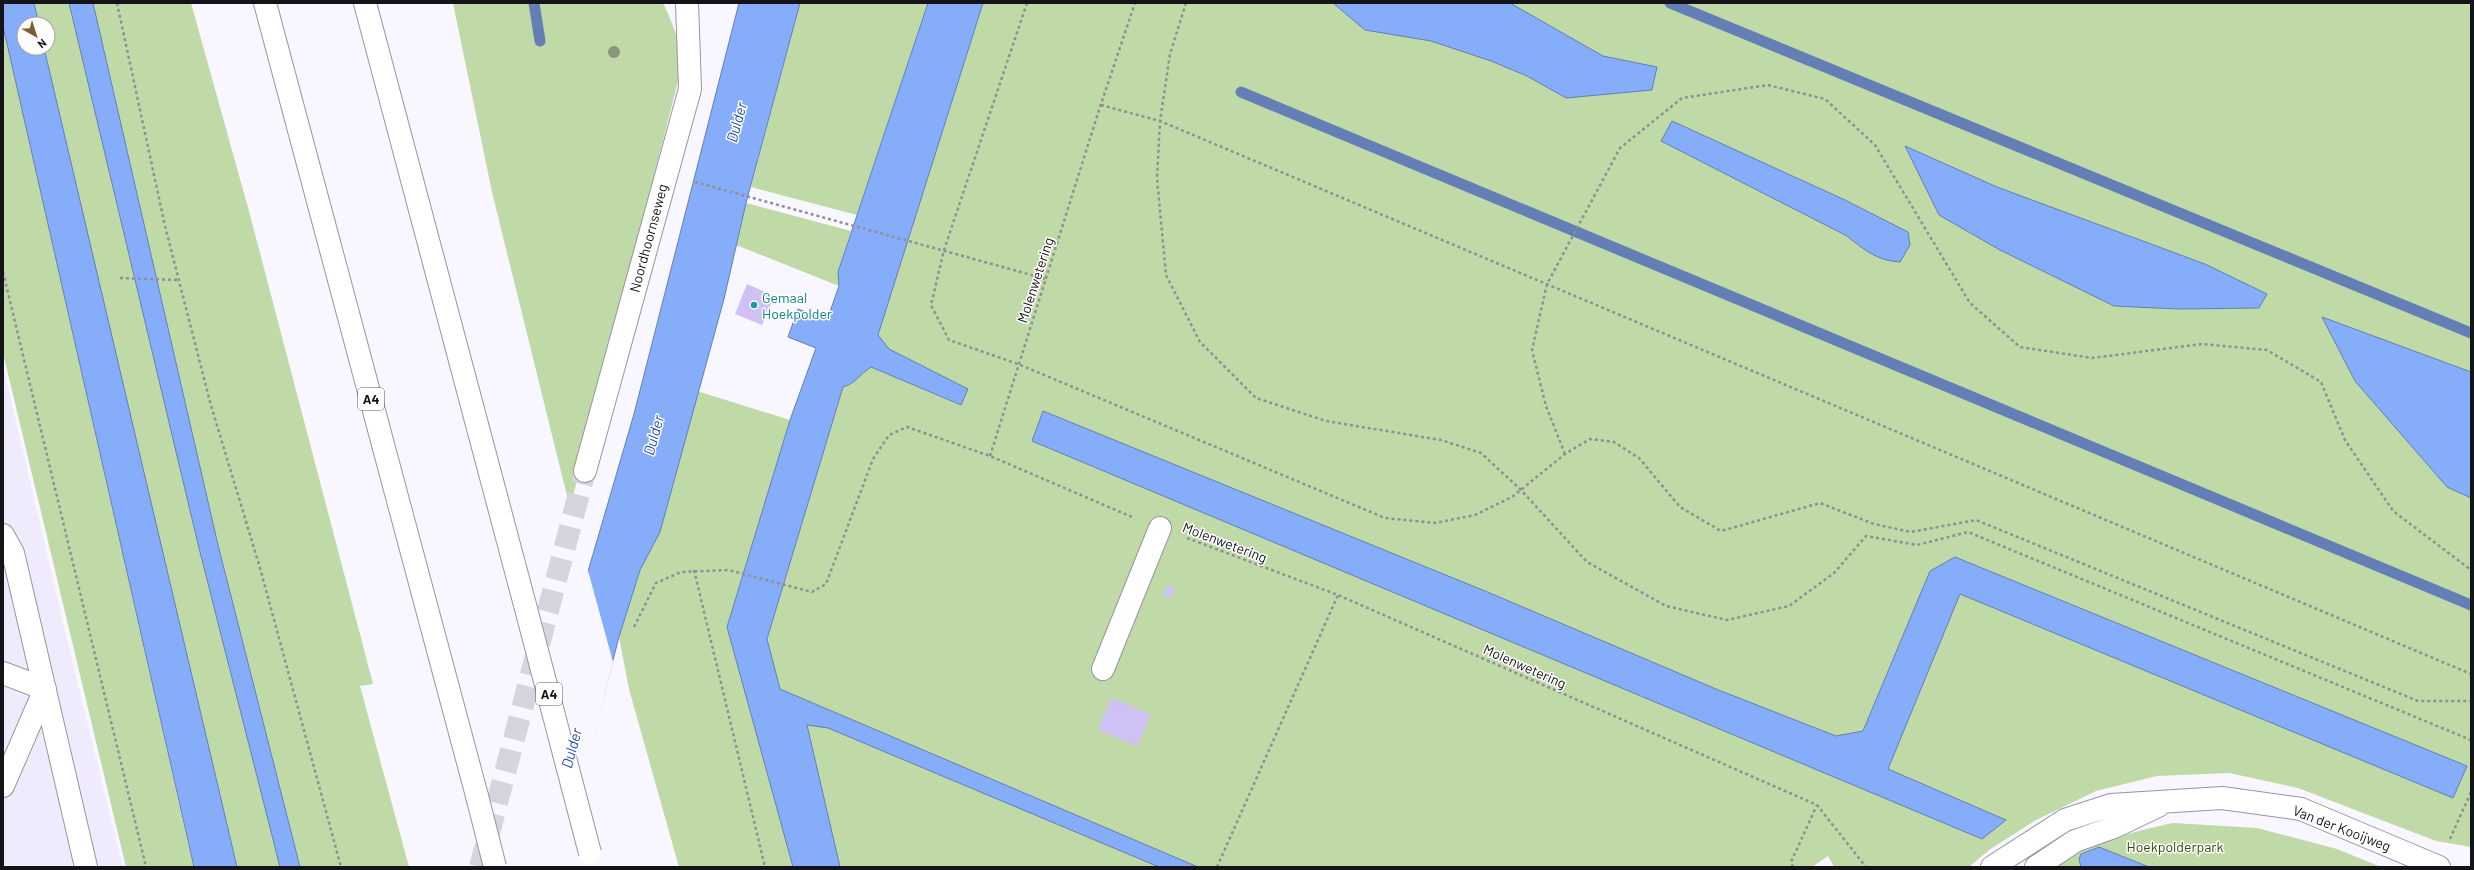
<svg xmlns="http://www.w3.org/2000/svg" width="2474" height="870" viewBox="0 0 2474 870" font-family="Barlow,sans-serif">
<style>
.built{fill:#efebfc}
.green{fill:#bfd9a7}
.water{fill:#85adf9;stroke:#637fb6}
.pier{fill:#f8f6ff}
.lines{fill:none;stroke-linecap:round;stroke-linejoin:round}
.stream{stroke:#637fb6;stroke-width:11}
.building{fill:#cfc1f4}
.minor-tunnel{stroke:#d6d4dc;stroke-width:22;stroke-dasharray:22 11;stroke-linecap:butt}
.minor-casing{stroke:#9894a6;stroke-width:24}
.highway-casing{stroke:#9894a6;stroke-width:24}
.path{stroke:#908f96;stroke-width:2.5;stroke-dasharray:3 3;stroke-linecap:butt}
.minor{stroke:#fff;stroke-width:22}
.highway{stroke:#fff;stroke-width:22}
.highway-bridge-casing{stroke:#9894a6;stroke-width:24;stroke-linecap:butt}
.highway-bridge{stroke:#fff;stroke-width:22}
.tree{fill:#89967a}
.culture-dot{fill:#0f9aa8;stroke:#fff;stroke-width:1.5}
.labels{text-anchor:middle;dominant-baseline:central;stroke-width:3;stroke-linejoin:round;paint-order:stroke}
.shield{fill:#fff;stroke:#5a5a5e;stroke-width:1}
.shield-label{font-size:13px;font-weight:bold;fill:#141319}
.street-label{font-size:14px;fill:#141319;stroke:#fff}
.culture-label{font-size:14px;fill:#0d838f;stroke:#fff;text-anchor:start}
.park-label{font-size:14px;fill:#2f480d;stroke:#fff}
.water-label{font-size:15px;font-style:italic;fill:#254fa6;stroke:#fff}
</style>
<rect width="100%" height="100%" fill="#f8f6ff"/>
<path class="built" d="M3,366L73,665L123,867H3Z"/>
<path class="green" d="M34,3H69L199,548L280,867H237L57,108L44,48H48V24H39Z
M93,3H191L250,215L373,684L360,686L409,867H300L218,545Z
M453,3H663C676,30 682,47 679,77L570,508L492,192Z
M800,3H928L857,215L751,187Z
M983,3H2471V847L2436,841L2298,788L2229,773L2157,776L2096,791L2036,820L1989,850L1969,867H1834L1828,856L1812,867H840L780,689L767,639L843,387C855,384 860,374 871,367L960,405L967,389L889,349L878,335Z
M3,26L187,839L194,867H126L3,353Z
M746,203L851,231L838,272L839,286L736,245Z
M697,391L790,420L727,627L793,867H679L629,689L619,637L640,570L660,532Z
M2173,823L2257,828L2337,849L2381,867H2054C2092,841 2128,833 2173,823Z"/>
<path class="water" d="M3,3H34L39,24H24V48H44L237,867H194L3,26Z
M69,3H93L218,545L300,867H280L199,548Z
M739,3H800L746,203L724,299L660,532L640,570L619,637L559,867H511L589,568L634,414Z
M928,3H983L878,335L889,349L968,389L961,405L871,367C860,374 855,384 843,387L767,639L780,689L1198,867H1159L828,728L807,725L840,867H793L727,627L790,420L816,348L788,337L798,309L827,320L839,286L838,272Z
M1333,3H1510L1603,56L1657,67L1652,90L1566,98L1527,76L1491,61L1431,41L1365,30Z
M1672,121L1845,200L1908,232L1910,245L1900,262C1878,261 1864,250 1847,236L1661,141Z
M1905,146L1997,187L2205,264L2267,294L2259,308L2178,309L2114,306L2000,250L1939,215Z
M2322,317L2471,372V498L2447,487L2355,381Z
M1043,411L1485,591L1716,689L1836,736L1863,731L1930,571L1955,557L2467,766L2453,798L1960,594L1888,769L2006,820L1982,839L1032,441Z
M2099,847L2149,867H2081L2079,859L2081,854Z"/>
<path class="pier" d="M587,567L613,662L561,867H509Z"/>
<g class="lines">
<path class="stream" d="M534,3L540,41
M1670,3L2471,333
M1241,92L2471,605"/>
</g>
<path class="building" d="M747,284L774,296L762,325L735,314Z
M1168,585L1175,588L1171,598L1163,595Z
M1111,698L1151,714L1137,746L1098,730Z"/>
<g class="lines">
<path class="minor-tunnel" d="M480,867L585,471"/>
<defs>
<path id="minor" d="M585,471L690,89L687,3
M3,535L13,553L86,867
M1103,669L1160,528
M3,673L45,689L3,786
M1992,867L2065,820L2111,805L2222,798L2301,809L2439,867
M2036,867L2075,841L2114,827L2158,806"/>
<path id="highway" d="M265,3L477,796
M365,3L525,605"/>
</defs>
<use href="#minor" class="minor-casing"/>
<use href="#highway" class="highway-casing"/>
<path class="path" d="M117,3L165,226L210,402L260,568L341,867
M1027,3L944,250L931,305L949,340L1018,364L1385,518L1435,523L1475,515L1512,497L1565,454L1590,439L1614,442L1639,458L1680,507L1721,531L1820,503L1874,524L1911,532L1976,520L2418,701H2471
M1186,3L1170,54L1160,121L1157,178L1166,275L1200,342L1256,398L1326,421L1441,440L1481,453L1521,490L1587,562L1666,606L1727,620L1789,606L1834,573L1866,536L1917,545L1968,532L2471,740
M1101,105L1160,121L2471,674
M695,182L1046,279
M3,272L146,867
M120,278L178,280
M1565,454L1546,406L1532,350L1547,284L1620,148L1682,98L1768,85L1825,99L1875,145L1970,303L2020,347L2092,358L2202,344L2267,350L2321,382L2345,440L2393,511L2471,570
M990,456L1099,110L1135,3
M1187,538L1338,595L1817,805L1866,867
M694,570L765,867
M634,627L656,583L681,572L728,570L812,592L826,584L873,459L889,435L907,427L990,456L1132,517
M2450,839L2471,792
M1217,867L1338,595
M1793,867L1791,862L1817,805"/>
<use href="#minor" class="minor"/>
<use href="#highway" class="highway"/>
<defs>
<path id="highway-bridge" d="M525,605L590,853
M477,796L495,867"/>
</defs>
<use href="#highway-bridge" class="highway-bridge-casing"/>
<use href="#highway-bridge" class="highway-bridge"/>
</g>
<circle class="tree" cx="614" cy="52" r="6"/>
<circle class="culture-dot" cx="754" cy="305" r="4"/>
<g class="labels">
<g class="shield">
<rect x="358" y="388" width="26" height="22" rx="3"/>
<rect x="536" y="683" width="26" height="22" rx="3"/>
</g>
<g class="shield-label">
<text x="371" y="399">A4</text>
<text x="549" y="694">A4</text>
</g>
<g class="street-label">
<text transform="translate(648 238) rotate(-75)">Noordhoornseweg</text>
<text transform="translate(1035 280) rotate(-72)">Molenwetering</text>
<text transform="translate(1225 542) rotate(21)">Molenwetering</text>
<text transform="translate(1525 666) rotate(24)">Molenwetering</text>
<text transform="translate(2342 828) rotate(21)">Van der Kooijweg</text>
</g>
<g class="culture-label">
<text x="762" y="297">Gemaal<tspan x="762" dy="16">Hoekpolder</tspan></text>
</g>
<g class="park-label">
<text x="2175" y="846">Hoekpolderpark</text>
</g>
<g class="water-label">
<text transform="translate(736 122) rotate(-75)">Dulder</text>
<text transform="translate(653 435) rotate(-75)">Dulder</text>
<text transform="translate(571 748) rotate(-75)">Dulder</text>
</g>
</g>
<rect width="2474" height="870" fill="none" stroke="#141319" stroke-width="8"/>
<g transform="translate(36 36) rotate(141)"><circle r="19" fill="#ffffff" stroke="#a1a1a3"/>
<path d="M0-3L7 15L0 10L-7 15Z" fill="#7a6132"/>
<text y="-6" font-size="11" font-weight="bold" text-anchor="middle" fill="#141319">N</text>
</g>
</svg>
